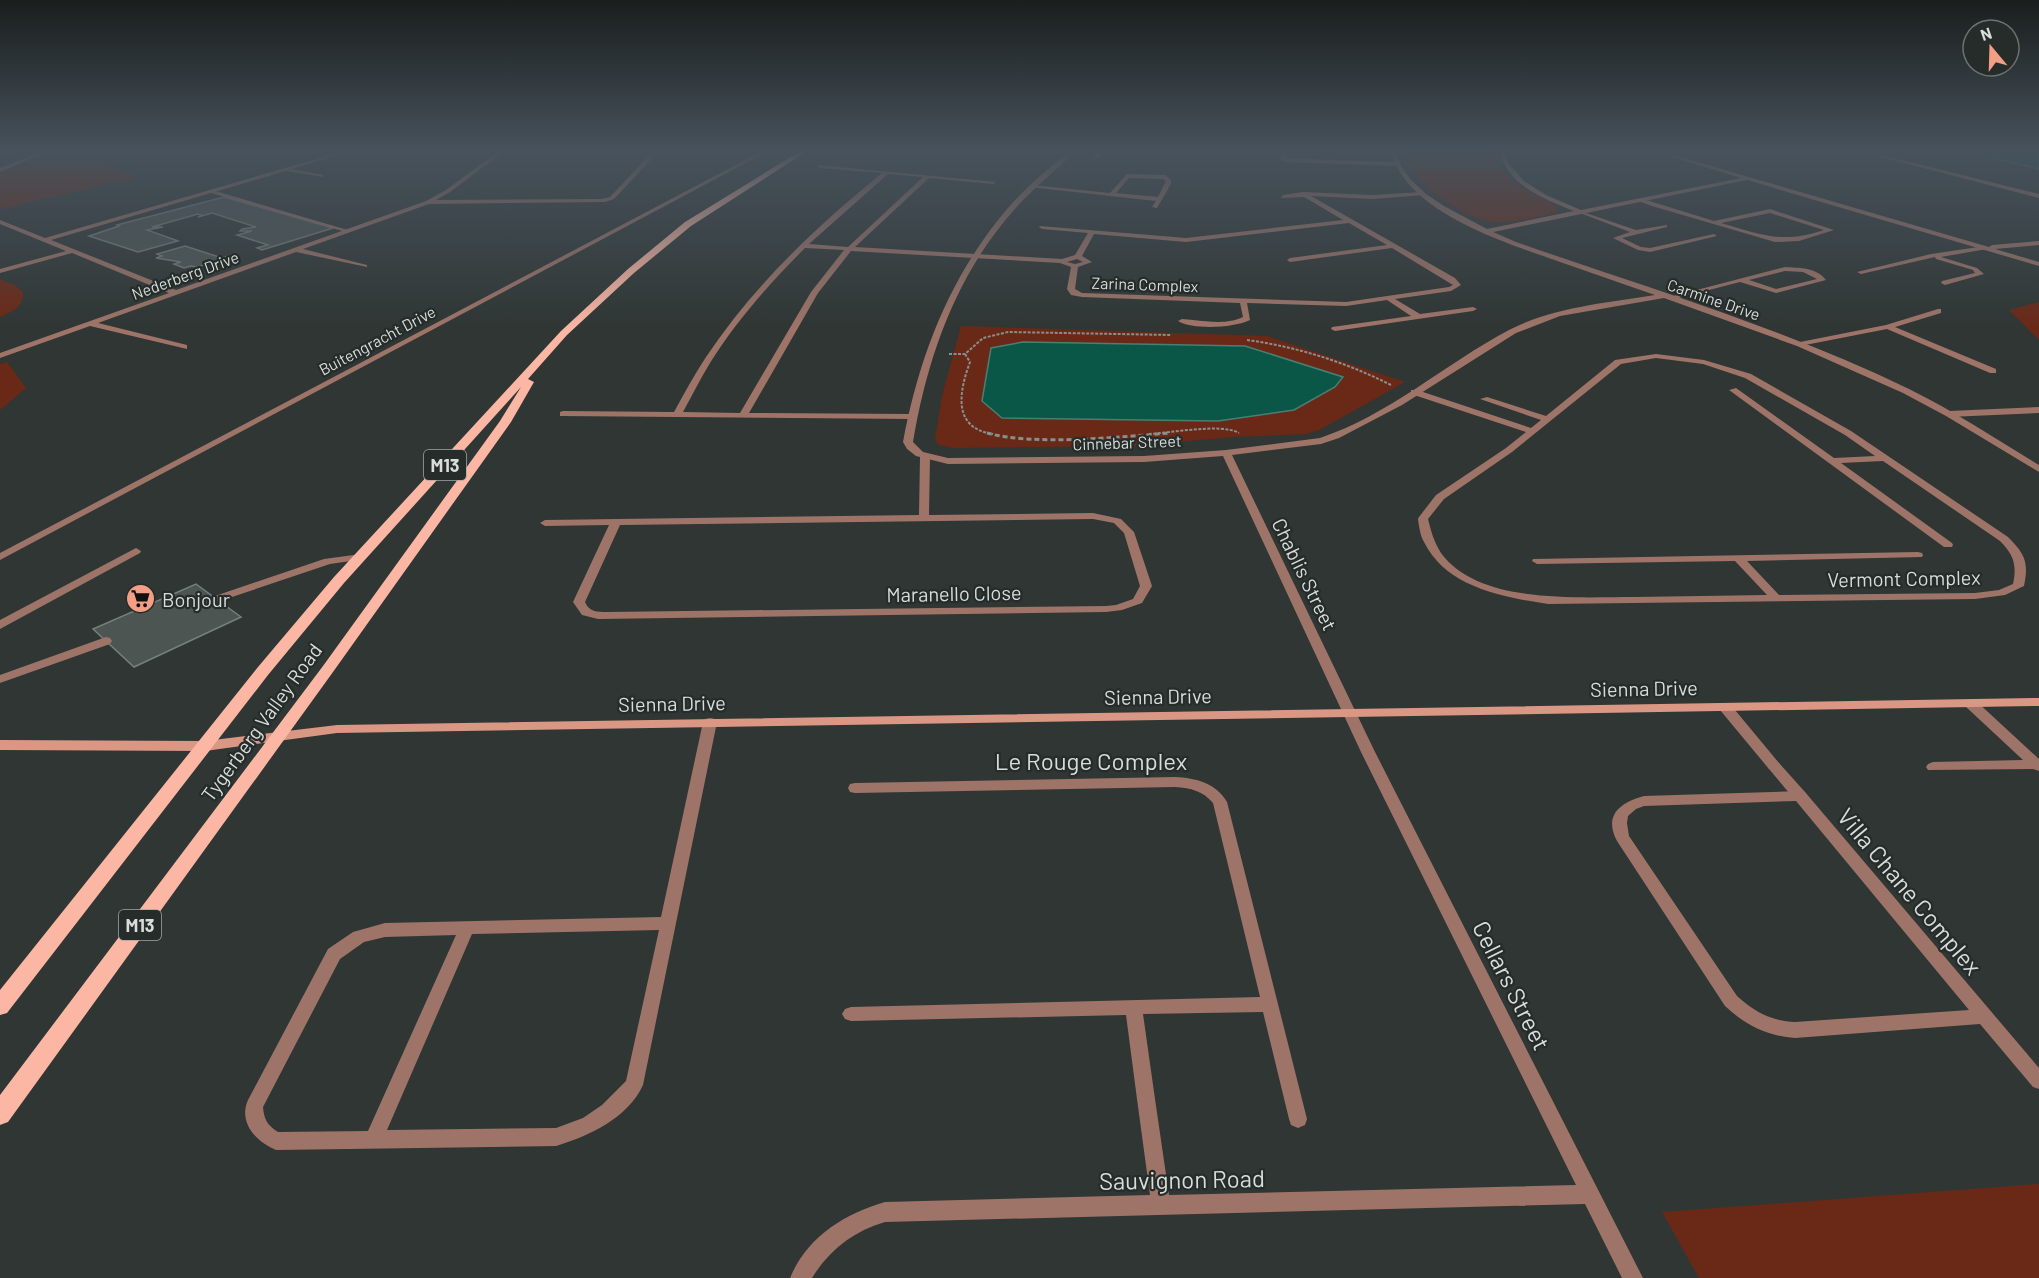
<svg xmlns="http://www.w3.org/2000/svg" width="2039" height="1278" viewBox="0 0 2039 1278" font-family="Barlow,sans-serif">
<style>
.green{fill:#6a2917}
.water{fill:#0a5747;stroke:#487f73;stroke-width:1.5}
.building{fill:#4d5552;stroke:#777f7c;stroke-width:1.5}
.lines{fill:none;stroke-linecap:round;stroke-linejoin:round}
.path-far1{stroke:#898f8d;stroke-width:2;stroke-dasharray:3 1.5;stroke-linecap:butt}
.path{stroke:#898f8d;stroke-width:3;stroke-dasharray:5 3;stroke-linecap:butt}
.lane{fill:#9e7468;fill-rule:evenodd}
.street{fill:#9e7468;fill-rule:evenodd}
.secondary{fill:#d99784;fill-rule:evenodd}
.primary{fill:#fcb7a4;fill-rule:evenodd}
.labels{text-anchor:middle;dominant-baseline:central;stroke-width:4.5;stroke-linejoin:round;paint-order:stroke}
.far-street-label{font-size:16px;fill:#d8dddb;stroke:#252c2a}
.shield{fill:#252c2a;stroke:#a2a8a6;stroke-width:1.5}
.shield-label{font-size:18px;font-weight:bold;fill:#d8dddb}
.street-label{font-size:20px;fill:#d8dddb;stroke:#252c2a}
.poi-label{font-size:20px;fill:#d8dddb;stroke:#252c2a;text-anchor:start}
.near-street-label{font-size:24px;fill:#d8dddb;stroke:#252c2a}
</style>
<rect width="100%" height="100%" fill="#2f3634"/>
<path class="green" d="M1407,150H1494C1496,155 1498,162 1501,168C1510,185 1543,199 1560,207H1558L1556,212C1537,217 1512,224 1491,222C1470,220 1415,185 1408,164C1407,160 1407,154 1407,150Z
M26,161H100L138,177L0,209V172Z
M0,279L16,286L23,292C24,307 12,312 0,317Z
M2039,302V340L2009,310Z
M961,326L1267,336L1405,382L1321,429L1306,434L1234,437L1132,446L953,448L939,445L935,439L942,396Z
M7,362L26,388L0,410V364Z
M2039,1184V1278H1699L1662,1212Z"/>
<path class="water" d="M1958,150H2039V169Z
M1023,342L1245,346L1343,377L1335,387L1294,410L1218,421L1002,418L982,401L991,348Z"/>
<path class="building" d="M224,197L333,228L262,250L257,248L268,245L237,235L252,231H240L242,229L256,227L212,213L198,217L201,215L198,214L152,227H163L147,230L178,241L138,252L89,236L119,226L117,225Z
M185,246L222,258L232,255L237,257L196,267L191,266L184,268L174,264L181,262L156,258L162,256L157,254Z
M196,584L241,617L134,667L93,629Z"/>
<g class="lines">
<path class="path-far1" d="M1247,340C1298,347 1345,362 1391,385
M949,354H965L983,338L1008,332L1171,335
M965,354L970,362C959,392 952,428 993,434
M1149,434C1170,433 1222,423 1239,433"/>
<path class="path" d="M987,433C1035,446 1119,437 1170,433"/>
<path class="lane" d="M923,150H967L951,154Z
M1102,150H1108L1098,158H1094V156Z
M1284,150H1289L1286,158L1396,162L1399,164L1396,166L1283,162L1280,160Z
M817,165L996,182L993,184L929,178L855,247L1062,259L1075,255L1088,233L1042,229L1039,227L1040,226L1186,238L1343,220L1304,197L1281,198L1283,195L1303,192L1372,195L1422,192L1424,195L1372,199L1311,196L1455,278L1461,285L1451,291L1395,299L1420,314L1473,307L1477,309L1473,311L1335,331L1331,329L1332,327L1411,316L1387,300L1346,306L1247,303L1250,320C1234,328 1193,330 1178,321L1182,319C1201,320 1225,326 1243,317L1240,303L1082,297L1071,295L1067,289L1071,267L1060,263L851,251L818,293L749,413L911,414L916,417L914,419L560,416V412L563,411L674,412C684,394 694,375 706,357C754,285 816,227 882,173L819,168ZM888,174L923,177L848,247L809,244ZM1349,223L1387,245L1290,258L1287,260L1290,262L1392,248L1453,285L1449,287L1346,302L1082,293L1075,289L1078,267L1092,262L1082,256L1094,234L1186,242ZM805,248L844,250L811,292L740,413L683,412C692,396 700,379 710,363C736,321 770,283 805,248ZM1077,259L1083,262L1075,264L1067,262Z
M1127,174L1165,175L1171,180V184L1157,208L1152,207L1156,201L1029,187L1032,185L1110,193ZM1129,178L1163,179L1166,181L1158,197L1116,193Z
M208,190H212L351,231L346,232L208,192Z
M1640,198L1714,221L1770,209L1834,230L1799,241L1775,242L1652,206L1638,201ZM1770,213L1824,230C1782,244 1762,235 1721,223Z
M1580,211L1636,230L1667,225V227L1622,238L1641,247L1650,248L1714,234L1717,236L1650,252L1638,250L1613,238L1630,232L1580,213Z
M1985,246L1987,247V249L1941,257L1977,268L1984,274L1945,285L1941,283L1942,281L1975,273L1973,270L1936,259L1935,257L1861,274L1857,272L1931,254Z
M1785,267C1800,268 1816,267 1826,280L1776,293L1740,282L1670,300L1666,298ZM1785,271L1803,272L1817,279L1776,289L1749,280Z
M1938,309H1941V313L1895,327L1996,369V373H1990L1887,329L1800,346L1796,344L1800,342L1886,325Z
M1656,354L1704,360L1751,374L1851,431L2008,537C2025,554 2029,562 2024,586L2005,595L1975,599L1548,604C1502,597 1446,587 1424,542C1420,535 1419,526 1418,519L1419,517L1436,495L1506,448L1526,432L1411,394V390H1417L1531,428L1541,420L1480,399L1487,397L1546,416L1615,360ZM1656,358L1703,364L1745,378L1845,435L1875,456L1834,458L1736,388L1729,390L1944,547H1952L1953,545L1952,543L1841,463L1883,461L2000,541C2014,555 2017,565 2013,584L1999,590L1975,593L1779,595L1747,561L1922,557L1923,555L1922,553L1918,552L1533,559L1532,561L1537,564L1735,561L1767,595C1723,596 1679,596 1635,597C1578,597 1479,605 1441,553C1434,542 1431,531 1428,519L1444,499L1512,452L1621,364Z
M2039,407V413L1949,417L1945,414L1949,411Z
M925,454L930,457L929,515L1093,513L1121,519L1134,532L1152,586L1142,603L1122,610L1106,612L598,619L582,615L573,602L609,525L545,526L540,523L545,520L919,515L920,457ZM1093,519L1114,523L1124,533L1140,586L1133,599L1116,605L1106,606L607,612C597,612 589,612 585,602L620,525Z
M136,548L141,551L140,553L0,629V620Z
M361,554L365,555L366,557L365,559L330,564L220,601L216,602L210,599L212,597L324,559Z
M106,637L110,638L112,641L110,644L0,683V675Z
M1970,699L1975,700L2039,759V771L2033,769L1928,770L1926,767L1928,764L1933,762L2023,760L1965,706L1964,703Z
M1725,703L1730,704L1779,763L1781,766L1779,769H1769L1720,710L1719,707L1720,704Z
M710,718L715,719L717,722L643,1085C628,1118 589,1136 556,1146L276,1150C256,1142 238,1122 248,1100L328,949L353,932L385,923L661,917L703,722L705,719ZM659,930L626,1081L602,1105L583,1118L556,1128L387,1130L472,934ZM456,935L368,1131L278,1132C267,1125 264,1119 263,1107L340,959L364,942L385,937Z
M1175,777C1196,778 1216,783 1227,802L1307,1119L1305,1125L1298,1128L1291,1125L1289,1119L1263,1012L1143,1014L1155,1099L1152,1105L1146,1107L1140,1105L1137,1099L1126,1015L851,1021L845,1019L842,1014L845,1009L851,1007L1260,997L1213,803C1203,791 1191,788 1175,787L855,793L850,792L848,788L850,784L855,783Z
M1800,791L1805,792L2039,1068V1089L2033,1087L1980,1024L1795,1038C1767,1036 1745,1025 1725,1006L1617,841C1603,815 1621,802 1644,796ZM1796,801L1969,1010L1795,1022C1771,1021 1755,1012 1737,996L1629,836L1627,823L1628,816L1636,809L1644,806Z"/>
<path class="street" d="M45,150H52L0,172V168Z
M347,150H354L292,169L323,175V177L286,171L51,240L176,290L426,201L446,190L500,150H506L450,192L436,200L602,199L610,197L654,150H660L614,199L605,202L429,204L303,249L367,265V267L296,252L98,323L187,345V349L90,326L0,358V353L169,293L72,253L0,273V269L66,251L0,224V220L45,238Z
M764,150H770L0,560V553Z
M1071,150H1077C1056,171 1033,188 1014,210C956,275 927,358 913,442L923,452L948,458L1144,456L1226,450L1320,438C1389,415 1445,364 1509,330C1553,307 1607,303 1655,295C1623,284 1592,273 1560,262C1507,243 1404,212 1391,150H1395L1401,166L1411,180L1426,194L1444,206L1487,229L1574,211C1543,199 1507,185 1499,150H1503L1508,163L1524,181L1546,195L1581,210L1741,178L1649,150H1656L1989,247L1992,245L2039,241V245L1995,249L2039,262V266L1747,180L1493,232L1516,242C1648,288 1783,328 1909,389C1954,411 1996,439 2039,465V472L1946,416L1903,393L1797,346L1664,298L1560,316L1516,333L1402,405L1339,438L1321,444L1232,455L1375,752L1643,1278H1622L1585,1204L885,1222C854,1231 829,1250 812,1278H790C807,1237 844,1214 885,1202L1150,1195L1137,1099L1140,1093L1146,1091L1152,1093L1155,1099L1169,1195L1576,1185L1361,752L1223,456L1144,462L948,464L916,456L907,449L903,442C919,356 950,276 1007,209C1026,187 1049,168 1071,150Z
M1854,150H1862L2039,194V198Z
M1774,761L1779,763L1805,792L1807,796L1805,800H1795L1769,769L1767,766L1769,763Z"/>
<path class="secondary" d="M2039,698V706L337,733L205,751L0,750V740L205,741L337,725Z"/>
<path class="primary" d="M802,150H809L691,226L634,273L567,335L528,379L534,382L511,422L333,672L8,1122L0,1125V1095L323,666L500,421L521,387L344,583L268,675L7,1013L0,1015V990L258,667L334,577L561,331L628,269L685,222Z"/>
</g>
<linearGradient id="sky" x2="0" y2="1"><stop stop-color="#1a1e1d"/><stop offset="0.46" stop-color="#47525c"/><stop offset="1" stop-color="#47525c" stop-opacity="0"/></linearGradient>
<rect width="2039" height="328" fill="url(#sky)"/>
<defs>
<symbol id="supermarket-disc" viewBox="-11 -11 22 22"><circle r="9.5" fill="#f49e86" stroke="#252c2a"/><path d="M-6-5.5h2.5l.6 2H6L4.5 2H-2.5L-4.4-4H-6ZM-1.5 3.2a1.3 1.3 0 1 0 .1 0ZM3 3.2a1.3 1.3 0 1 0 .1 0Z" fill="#111"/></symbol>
</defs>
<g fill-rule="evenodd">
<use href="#supermarket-disc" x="124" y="582" width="33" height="33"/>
</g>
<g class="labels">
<g class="far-street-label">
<text transform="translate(185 275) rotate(-20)">Nederberg Drive</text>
<text transform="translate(1145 284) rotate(2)">Zarina Complex</text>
<text transform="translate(1714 299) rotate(19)">Carmine Drive</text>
<text transform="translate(377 340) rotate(-28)">Buitengracht Drive</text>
<text transform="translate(1127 442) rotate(-2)">Cinnebar Street</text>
</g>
<g class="shield">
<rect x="424" y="450" width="42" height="30" rx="4.5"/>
<rect x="119" y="910" width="42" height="30" rx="4.5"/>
</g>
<g class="shield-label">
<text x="445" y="465">M13</text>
<text x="140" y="925">M13</text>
</g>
<g class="street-label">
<text transform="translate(1305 574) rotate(64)">Chablis Street</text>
<text transform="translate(1904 578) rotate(-1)">Vermont Complex</text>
<text transform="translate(954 593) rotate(-1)">Maranello Close</text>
<text transform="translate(1644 688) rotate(-1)">Sienna Drive</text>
<text transform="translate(1158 696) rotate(-1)">Sienna Drive</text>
<text transform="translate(672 703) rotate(-1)">Sienna Drive</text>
<text transform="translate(261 722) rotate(-54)">Tygerberg Valley Road</text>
</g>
<g class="poi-label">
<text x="162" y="599">Bonjour</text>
</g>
<g class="near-street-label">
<text x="1091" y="760">Le Rouge Complex</text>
<text transform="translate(1910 891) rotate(50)">Villa Chane Complex</text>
<text transform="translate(1512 985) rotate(63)">Cellars Street</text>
<text transform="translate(1182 1179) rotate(-1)">Sauvignon Road</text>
</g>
</g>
<g transform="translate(1991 48) rotate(341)"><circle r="28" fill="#252c2a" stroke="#6d7371" stroke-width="1.5"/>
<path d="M0-4.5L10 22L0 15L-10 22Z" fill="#f49e86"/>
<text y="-9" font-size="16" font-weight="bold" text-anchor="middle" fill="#d8dddb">N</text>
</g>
</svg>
